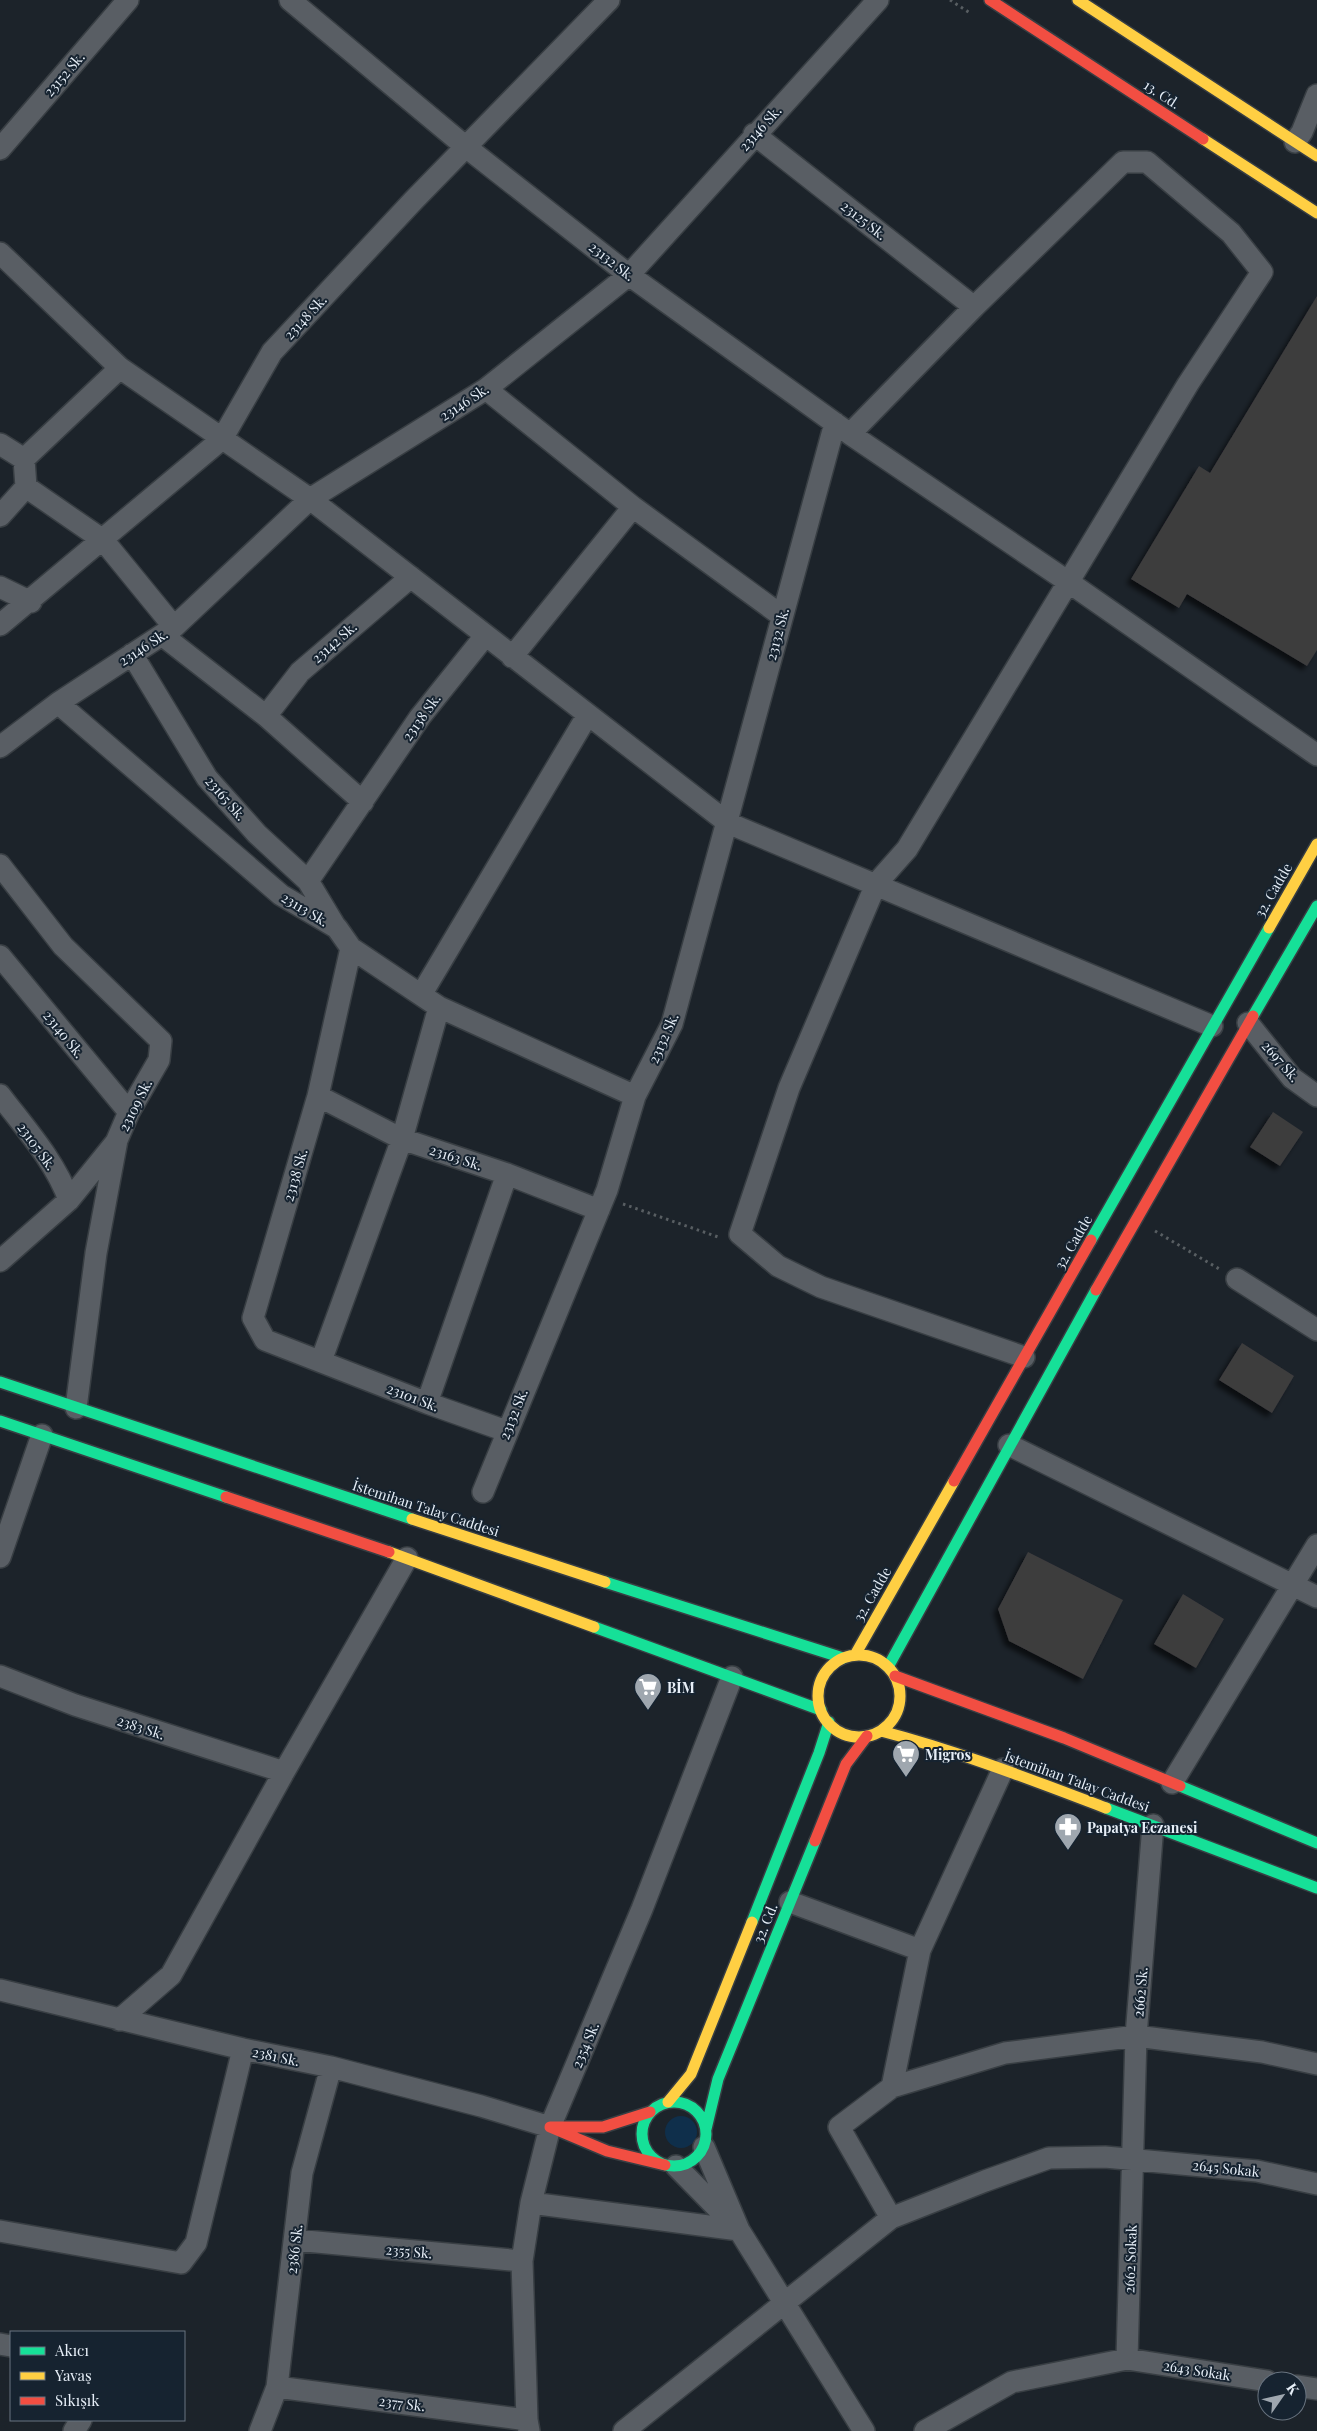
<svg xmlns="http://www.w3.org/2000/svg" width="1317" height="2431" viewBox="0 0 1317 2431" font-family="'Playfair Display',serif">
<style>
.green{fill:#0f2f4b}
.building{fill:#3d3c3e;filter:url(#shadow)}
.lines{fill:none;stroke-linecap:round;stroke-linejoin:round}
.street-casing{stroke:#383e43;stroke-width:24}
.fast-casing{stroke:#383e43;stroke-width:14}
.slow-casing{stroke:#383e43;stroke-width:14}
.jam-casing{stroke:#383e43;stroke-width:14}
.path{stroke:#585e62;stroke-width:3;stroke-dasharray:2.5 4;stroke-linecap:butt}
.street{stroke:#595e64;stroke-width:21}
.fast{stroke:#16e098;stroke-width:11}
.slow{stroke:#ffcf43;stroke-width:11}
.jam{stroke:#f24e42;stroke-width:11}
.labels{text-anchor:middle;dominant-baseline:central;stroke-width:4;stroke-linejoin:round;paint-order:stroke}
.street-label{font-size:14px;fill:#e6eef7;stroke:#162330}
.poi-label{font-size:14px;font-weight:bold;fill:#e6eef7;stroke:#162330;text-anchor:start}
</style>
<defs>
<filter id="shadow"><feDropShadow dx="-4.5" dy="4.5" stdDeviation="2.5" flood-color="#0009"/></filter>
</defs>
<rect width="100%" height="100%" fill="#1c232a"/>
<path class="green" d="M665 2132a16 16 0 1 1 32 0a16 16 0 1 1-32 0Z"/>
<path class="building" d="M1317,296V650L1307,666L1187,594L1179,608L1131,579L1199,466L1210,473Z
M1273,1112L1303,1132L1280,1166L1250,1147Z
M1242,1343L1294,1376L1272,1413L1219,1380Z
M1028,1552L1123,1600L1083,1679L1009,1641L998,1609Z
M1183,1594L1224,1619L1196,1668L1154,1644Z"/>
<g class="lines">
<defs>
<path id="street" d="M290,0L466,147L629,275L850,434L1067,581L1317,755
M754,134L974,307
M1295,142L1302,132L1317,95
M0,149L128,0
M0,253L120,368L310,499L728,823L1212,1026
M486,389L633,507L782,616
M850,434L974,307L1123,162H1147L1231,233L1262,272L1188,384L907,849L876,884L789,1088L740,1234L778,1266L821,1287L1024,1357
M0,444L24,459
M26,487L103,540L174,627
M0,516L26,487L24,459L120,368
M0,587L31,602
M0,625L222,439L272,352L413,201L609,0
M162,635L266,716L363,802
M132,654L207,778L257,834L308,881L335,926
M512,657L633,507
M58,703L281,895L337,928L351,948L439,1007L635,1096
M266,716L300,672L411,577
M0,747L58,703L174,627L310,499L486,389L629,275L878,0
M0,865L63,946L161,1041L159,1060L129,1112L117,1140L96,1253L76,1408
M308,881L420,717L485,636
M351,948L318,1096L253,1318L265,1340L427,1403L506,1431
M0,956L129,1112
M421,995L587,716
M1248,1023L1292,1078L1317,1096
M0,1095C25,1128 55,1161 69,1200
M318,1096L402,1139L507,1174L599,1210
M0,1261L69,1200L116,1142
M1237,1279L1317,1330
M321,1361L402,1139L439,1007
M427,1403L507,1174
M1009,1445L1317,1597
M483,1492L607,1190L635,1096L672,1024L835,423
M0,1557L42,1435
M0,1676L75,1705L284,1772
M1172,1783L1317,1545
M790,1902L920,1950
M0,1990L243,2049L331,2067L481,2106L550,2127
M119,2020L171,1975L284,1772L407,1558
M892,2087L920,1950L1003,1769
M704,2147L739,2230L864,2431
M676,2166L730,2221
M531,2203L739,2230
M891,2218L839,2127L892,2087L1005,2053L1136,2036L1262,2052L1317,2064
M0,2231L181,2263L196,2243L243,2049
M295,2240L522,2261
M0,2344L11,2346
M1127,2359L1136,2036L1153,1825
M1297,2386L1317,2389
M277,2387L527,2420
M74,2431L81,2420
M260,2431L277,2387L302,2173L331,2067
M529,2431L527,2420L522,2261L531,2203L550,2127L642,1909L732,1677
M624,2431L891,2218L985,2181L1049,2158L1105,2157L1257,2171L1317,2184
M925,2431L1012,2382L1127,2359L1267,2381"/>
<path id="fast" d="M1253,1016L1317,906
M1091,1240L1269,928
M0,1382L412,1519
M0,1421L226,1497
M605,1582L843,1658
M594,1627L821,1710
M888,1667L1096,1290
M1180,1786L1317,1843
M1106,1808L1317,1888
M752,1922L819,1753L829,1722
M642 2134a32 32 0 1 1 64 0a32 32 0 1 1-64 0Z
M706,2129L718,2079L815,1841"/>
<path id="slow" d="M1078,0L1317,156
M1203,139L1317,213
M1269,928L1317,844
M412,1519L605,1582
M389,1552L594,1627
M855,1655L954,1481
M818 1696a41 41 0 1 1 82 0a41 41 0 1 1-82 0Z
M881,1731C958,1751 1032,1780 1106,1808
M668,2102L691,2074L752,1922"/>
<path id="jam" d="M990,0L1203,139
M1096,1290L1253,1016
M954,1481L1091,1240
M226,1497L389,1552
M895,1676L1064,1738L1180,1786
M815,1841L846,1764L867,1736
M650,2112L603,2127H550L607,2151L665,2165"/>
</defs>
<use href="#street" class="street-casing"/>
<use href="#fast" class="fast-casing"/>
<use href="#slow" class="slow-casing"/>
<use href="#jam" class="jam-casing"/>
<path class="path" d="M950,0L970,13
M623,1204L721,1238
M1155,1231L1221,1270"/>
<use href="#street" class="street"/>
<use href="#fast" class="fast"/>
<use href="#slow" class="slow"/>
<use href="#jam" class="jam"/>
</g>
<defs>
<symbol id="supermarket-pin" viewBox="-11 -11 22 30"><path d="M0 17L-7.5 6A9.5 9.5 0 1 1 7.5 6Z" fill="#9fa7af" stroke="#162330"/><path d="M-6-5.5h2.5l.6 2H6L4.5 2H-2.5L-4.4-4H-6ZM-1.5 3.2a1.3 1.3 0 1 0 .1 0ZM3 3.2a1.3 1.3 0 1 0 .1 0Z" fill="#fff"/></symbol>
<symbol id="pharmacy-pin" viewBox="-11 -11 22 30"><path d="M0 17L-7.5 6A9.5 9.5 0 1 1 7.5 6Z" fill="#9fa7af" stroke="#162330"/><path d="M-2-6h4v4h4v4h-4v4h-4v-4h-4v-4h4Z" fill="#fff"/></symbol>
</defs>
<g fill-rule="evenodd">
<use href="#supermarket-pin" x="632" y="1671" width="32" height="43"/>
<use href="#supermarket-pin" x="890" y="1738" width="32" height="43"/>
<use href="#pharmacy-pin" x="1052" y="1811" width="32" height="43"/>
</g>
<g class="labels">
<g class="street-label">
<text transform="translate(64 74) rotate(-49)">23152 Sk.</text>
<text transform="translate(1162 94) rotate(33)">13. Cd.</text>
<text transform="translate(760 128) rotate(-48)">23146 Sk.</text>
<text transform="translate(864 220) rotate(38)">23125 Sk.</text>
<text transform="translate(612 261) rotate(38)">23132 Sk.</text>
<text transform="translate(305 317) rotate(-47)">23148 Sk.</text>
<text transform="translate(464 402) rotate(-33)">23146 Sk.</text>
<text transform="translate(777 634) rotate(-75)">23132 Sk.</text>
<text transform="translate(334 642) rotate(-41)">23142 Sk.</text>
<text transform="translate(143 647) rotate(-33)">23146 Sk.</text>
<text transform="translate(421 717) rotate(-54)">23138 Sk.</text>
<text transform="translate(226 798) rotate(49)">23165 Sk.</text>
<text transform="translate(1273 890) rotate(-60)">32. Cadde</text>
<text transform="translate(305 909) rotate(31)">23113 Sk.</text>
<text transform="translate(64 1034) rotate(51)">23140 Sk.</text>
<text transform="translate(663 1038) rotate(-66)">23132 Sk.</text>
<text transform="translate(1281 1061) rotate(49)">2697 Sk.</text>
<text transform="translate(135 1105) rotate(-63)">23109 Sk.</text>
<text transform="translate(37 1146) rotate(54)">23105 Sk.</text>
<text transform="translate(456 1157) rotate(18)">23163 Sk.</text>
<text transform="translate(295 1175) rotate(-74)">23138 Sk.</text>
<text transform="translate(1073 1242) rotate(-60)">32. Cadde</text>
<text transform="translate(413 1397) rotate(21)">23101 Sk.</text>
<text transform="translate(513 1414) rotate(-68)">23132 Sk.</text>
<text transform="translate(426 1508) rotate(18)">İstemihan Talay Caddesi</text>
<text transform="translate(872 1594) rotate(-60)">32. Cadde</text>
<text transform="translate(141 1727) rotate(18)">2383 Sk.</text>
<text transform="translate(1077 1781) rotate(20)">İstemihan Talay Caddesi</text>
<text transform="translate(765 1923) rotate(-68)">32. Cd.</text>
<text transform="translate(1140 1992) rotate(-85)">2662 Sk.</text>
<text transform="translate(585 2045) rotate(-67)">2354 Sk.</text>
<text transform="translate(276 2056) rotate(12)">2381 Sk.</text>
<text transform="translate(1226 2168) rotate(6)">2645 Sokak</text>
<text transform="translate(294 2249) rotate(-83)">2386 Sk.</text>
<text transform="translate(409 2251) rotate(5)">2355 Sk.</text>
<text transform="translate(1130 2259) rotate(-88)">2662 Sokak</text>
<text transform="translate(1197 2370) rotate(9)">2643 Sokak</text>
<text transform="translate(402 2403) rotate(7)">2377 Sk.</text>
</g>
<g class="poi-label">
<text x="667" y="1687">BİM</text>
<text x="925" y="1754">Migros</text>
<text x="1087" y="1827">Papatya Eczanesi</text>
</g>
</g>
<rect x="10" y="2331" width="175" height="90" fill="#162330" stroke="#697480"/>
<rect x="20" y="2347" width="25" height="8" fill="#16e098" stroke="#697480"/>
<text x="55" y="2356" font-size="15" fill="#e6eef7">Akıcı</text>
<rect x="20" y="2372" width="25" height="8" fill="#ffcf43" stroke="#697480"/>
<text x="55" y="2381" font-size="15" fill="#e6eef7">Yavaş</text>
<rect x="20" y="2397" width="25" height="8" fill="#f24e42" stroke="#697480"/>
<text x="55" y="2406" font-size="15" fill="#e6eef7">Sıkışık</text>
<g transform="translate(1282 2396) rotate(56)"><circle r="24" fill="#162330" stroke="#697480"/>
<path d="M0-4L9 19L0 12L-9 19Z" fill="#9fa7af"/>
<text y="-8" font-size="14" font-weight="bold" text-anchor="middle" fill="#e6eef7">K</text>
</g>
</svg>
